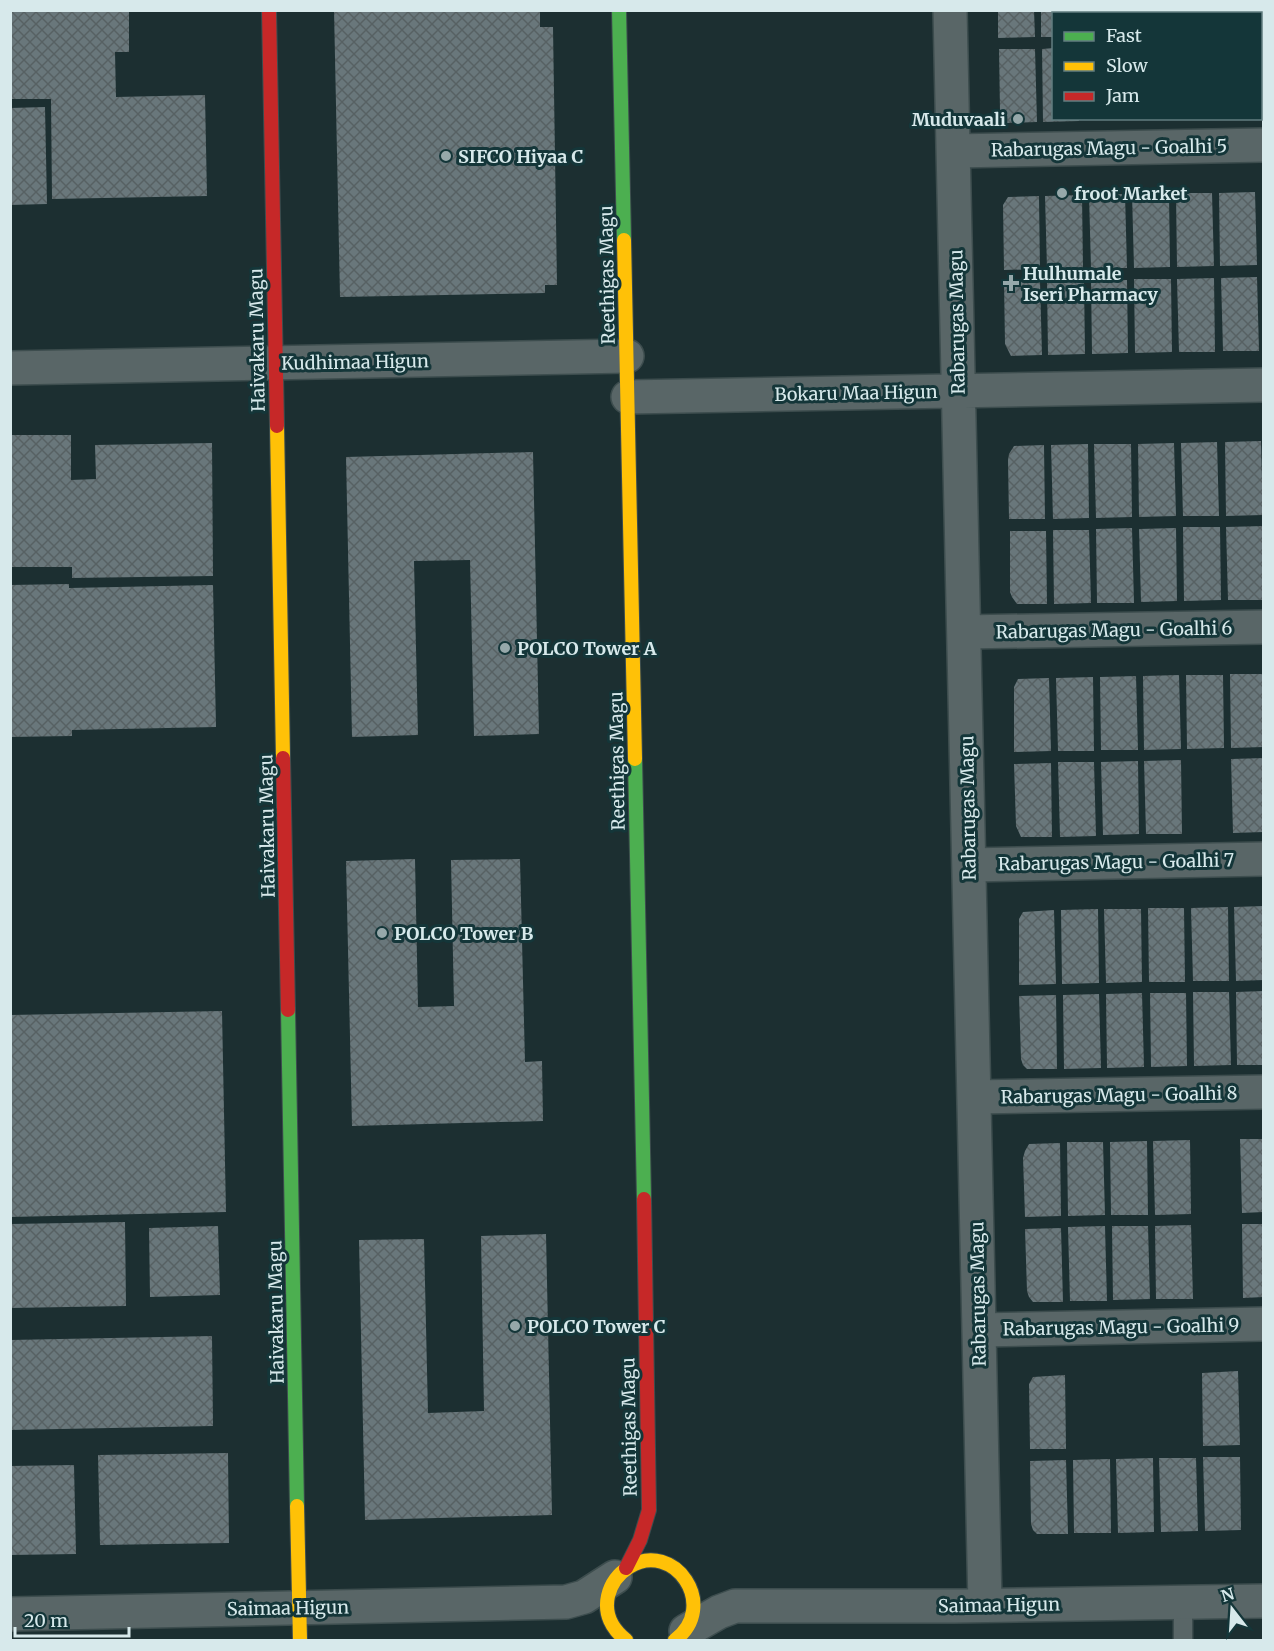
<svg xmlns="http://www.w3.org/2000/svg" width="1274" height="1651" viewBox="0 0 1274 1651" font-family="Merriweather,serif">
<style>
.building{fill:url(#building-cross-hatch)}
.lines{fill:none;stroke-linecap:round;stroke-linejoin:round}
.lane-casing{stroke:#3d4d4e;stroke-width:21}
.street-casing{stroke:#3d4d4e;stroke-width:36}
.fast-casing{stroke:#3d4d4e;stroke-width:16}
.slow-casing{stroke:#3d4d4e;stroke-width:16}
.jam-casing{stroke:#3d4d4e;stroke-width:16}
.lane{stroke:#596667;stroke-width:18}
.street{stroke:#596667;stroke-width:33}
.fast{stroke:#4caf50;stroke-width:14}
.slow{stroke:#ffc107;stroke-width:14}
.jam{stroke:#c62828;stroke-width:14}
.poi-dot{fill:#96a8aa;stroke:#143639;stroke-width:2}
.labels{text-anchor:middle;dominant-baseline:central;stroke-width:6;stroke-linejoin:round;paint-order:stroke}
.poi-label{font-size:18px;font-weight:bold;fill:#d7e9eb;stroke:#143639;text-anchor:start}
.street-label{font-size:18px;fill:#d7e9eb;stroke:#143639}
</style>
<defs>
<pattern id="building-cross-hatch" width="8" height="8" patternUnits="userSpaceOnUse" patternTransform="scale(1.5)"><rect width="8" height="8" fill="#69777b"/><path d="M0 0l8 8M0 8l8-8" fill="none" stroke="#576163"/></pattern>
</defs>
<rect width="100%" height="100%" fill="#1c2f31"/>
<path class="building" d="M10,10H129V52H115L116,97L205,95L207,196L52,199L51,99H10Z
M334,10H540V27H553L557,285H545V293L340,297Z
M998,10H1034L1035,37L998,38Z
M1041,10H1077V14H1054V37H1041Z
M1084,10H1120V14H1084Z
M1126,10H1162V14H1126Z
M1169,10H1205V14H1169Z
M1211,10H1247V14H1211Z
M1260,44H1264V118H1260Z
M1054,48V118H1079V121L1043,122L1042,49Z
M999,49H1035L1037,122L1006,123L1002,118L1000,112Z
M45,107L47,204L10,205V108Z
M1255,192L1257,265L1220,266L1219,193Z
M1169,193L1170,267L1134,268L1132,194Z
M1176,193H1212L1214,266L1177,267Z
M1125,194L1127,268H1091L1089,195Z
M1082,195L1083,269H1047L1045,196Z
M1039,196L1040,269L1004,270L1003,205L1008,197Z
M1257,277L1259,351H1223L1221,278Z
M1214,278L1215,352H1179L1177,279Z
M1134,279H1171L1172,352L1135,353Z
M1084,280L1085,354L1048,355L1047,281Z
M1091,280H1127L1128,353L1092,354Z
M1040,281L1042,355L1011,356L1005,344L1004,282Z
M10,435H71V480L96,479L95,445L212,443L213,576L72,578V567H10Z
M1261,441L1263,515L1226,516L1225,442Z
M1217,442L1219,516H1183L1181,443Z
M1174,443L1176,516L1139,517L1138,444Z
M1088,444L1089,518L1053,519L1051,445Z
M1094,444H1131L1132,517L1096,518Z
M1044,445L1045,519H1009L1008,460L1009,454L1014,446Z
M533,452L539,734L474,736L470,560L414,561L418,735L352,737L346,457Z
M1263,526L1264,600H1228L1226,527Z
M1183,527H1220L1221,600L1184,601Z
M1132,528L1134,603H1097L1096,529Z
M1176,528L1177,601L1141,602L1139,529Z
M1053,530H1089L1091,603L1054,604Z
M1010,531H1046L1047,604H1017L1012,597L1010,592Z
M69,584V588L213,585L216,727L72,730V736L10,737V585Z
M1230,674H1264V747L1231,748Z
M1179,675L1181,749L1144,750L1143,676Z
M1186,675H1223L1224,748L1187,749Z
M1136,676L1138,750H1101L1100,677Z
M1093,677L1094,751H1058L1056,678Z
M1049,678L1051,751L1014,752V687L1018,679Z
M1264,758V832L1233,833L1231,759Z
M1181,760L1182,834H1146L1144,761Z
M1138,761L1139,834L1103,835L1101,762Z
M1058,762H1094L1096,836L1060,837Z
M1051,763L1052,837H1021L1016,826L1014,764Z
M415,859L418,1007L454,1006L451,860L520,859L525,1062L542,1061L543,1121L352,1126L346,861Z
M1264,906V980L1236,981L1234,907Z
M1228,907L1229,981H1193L1191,908Z
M1148,908H1184L1185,982H1149Z
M1098,909L1099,983L1062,984L1061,910Z
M1104,909H1141L1142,982L1106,983Z
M1054,910L1056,984L1019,985V919L1023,912Z
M1264,991V1065H1237L1236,992Z
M1193,992H1229L1231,1065L1194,1066Z
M1142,993L1144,1067L1107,1068L1106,994Z
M1150,993H1186L1187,1066L1151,1067Z
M1099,994L1101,1068L1064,1069L1063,995Z
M1056,995L1057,1069H1027L1023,1065L1021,1059L1019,996Z
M222,1011L226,1212L10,1217V1015Z
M1240,1139H1264V1212L1242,1213Z
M1190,1140L1191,1214L1155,1215L1153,1141Z
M1147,1141L1148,1215H1111L1110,1142Z
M1067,1142H1103L1105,1215L1068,1216Z
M1060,1143L1061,1216L1025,1217L1023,1158L1025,1151L1029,1144Z
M125,1222L126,1306L10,1308V1224Z
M1242,1224H1264V1297L1243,1298Z
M1191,1225L1193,1299H1156L1155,1226Z
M218,1226L220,1295L150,1297L149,1228Z
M1105,1226L1107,1301H1070L1068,1227Z
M1112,1226H1148L1150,1299L1113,1300Z
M1061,1228L1063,1302H1033L1029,1297L1027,1291L1025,1229Z
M546,1234L552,1515L365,1520L359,1240L424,1239L428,1413L484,1411L481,1236Z
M212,1336L213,1426L10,1430V1340Z
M1238,1371L1240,1445L1203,1446L1202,1373Z
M1065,1375L1066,1449H1030L1029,1384L1033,1377Z
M228,1453L229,1543L100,1545L98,1455Z
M1203,1457H1240L1241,1530L1205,1531Z
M1153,1458L1154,1532L1118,1533L1116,1459Z
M1159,1458H1196L1198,1531L1161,1532Z
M1110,1459L1111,1533H1074L1073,1460Z
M1066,1460L1068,1534H1037L1033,1530L1031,1524L1030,1461Z
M74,1465L76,1554L10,1555V1466Z"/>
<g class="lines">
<defs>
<path id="lane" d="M1183,1603V1640"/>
<path id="street" d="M950,10L985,1605
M954,151L1264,145
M10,368L627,356
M628,397L1264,385
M964,632L1264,627
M969,865L1264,859
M974,1097L1264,1092
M979,1330L1264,1324
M10,1614L566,1602L584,1597L615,1577
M686,1631L719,1612L735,1606H955L1264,1601"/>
<path id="fast" d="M619,10L624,240
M635,759L644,1199
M288,1010L297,1506"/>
<path id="slow" d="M624,240L635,759
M277,426L283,758
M297,1506L300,1640
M626,1640C612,1629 604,1614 608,1596C611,1583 618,1574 629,1567C674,1539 720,1606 675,1640"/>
<path id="jam" d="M269,10L277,426
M283,758L288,1010
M626,1568L640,1540L649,1510L644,1199"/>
</defs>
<use href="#lane" class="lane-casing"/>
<use href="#street" class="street-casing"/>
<use href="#fast" class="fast-casing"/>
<use href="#slow" class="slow-casing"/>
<use href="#jam" class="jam-casing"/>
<use href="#lane" class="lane"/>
<use href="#street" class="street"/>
<use href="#fast" class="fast"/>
<use href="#slow" class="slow"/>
<use href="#jam" class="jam"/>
</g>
<g class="poi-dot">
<circle cx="1018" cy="119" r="6"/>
<circle cx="446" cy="156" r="6"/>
<circle cx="1062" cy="193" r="6"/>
<path d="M1008 274h6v6h6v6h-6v6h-6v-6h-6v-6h6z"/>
<circle cx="505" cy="648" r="6"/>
<circle cx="382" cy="933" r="6"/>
<circle cx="515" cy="1326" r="6"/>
</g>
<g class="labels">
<g class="poi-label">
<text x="1006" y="119" text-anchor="end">Muduvaali</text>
<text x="458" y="156">SIFCO Hiyaa C</text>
<text x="1074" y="193">froot Market</text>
<text x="1023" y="273">Hulhumale<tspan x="1023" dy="21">Iseri Pharmacy</tspan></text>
<text x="517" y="648">POLCO Tower A</text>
<text x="394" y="933">POLCO Tower B</text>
<text x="527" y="1326">POLCO Tower C</text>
</g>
<g class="street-label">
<text transform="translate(1109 148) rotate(-1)">Rabarugas Magu - Goalhi 5</text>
<text transform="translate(607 275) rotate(-91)">Reethigas Magu</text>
<text transform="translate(957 322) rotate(-91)">Rabarugas Magu</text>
<text transform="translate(257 340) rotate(-91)">Haivakaru Magu</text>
<text transform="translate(355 362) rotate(-1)">Kudhimaa Higun</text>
<text transform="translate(856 393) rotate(-1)">Bokaru Maa Higun</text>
<text transform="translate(1114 630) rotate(-1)">Rabarugas Magu - Goalhi 6</text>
<text transform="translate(617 761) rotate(-91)">Reethigas Magu</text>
<text transform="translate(968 808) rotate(-91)">Rabarugas Magu</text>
<text transform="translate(267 826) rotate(-91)">Haivakaru Magu</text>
<text transform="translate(1116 862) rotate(-1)">Rabarugas Magu - Goalhi 7</text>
<text transform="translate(1119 1095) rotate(-1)">Rabarugas Magu - Goalhi 8</text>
<text transform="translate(978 1294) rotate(-91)">Rabarugas Magu</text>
<text transform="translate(276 1312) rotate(-91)">Haivakaru Magu</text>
<text transform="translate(1121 1327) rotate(-1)">Rabarugas Magu - Goalhi 9</text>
<text transform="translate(629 1427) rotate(-91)">Reethigas Magu</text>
<text transform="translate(999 1605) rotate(-1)">Saimaa Higun</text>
<text transform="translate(288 1608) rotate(-1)">Saimaa Higun</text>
</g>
</g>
<rect width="1274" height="1651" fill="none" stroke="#d7e9eb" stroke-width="24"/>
<rect x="1052" y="12" width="210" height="108" fill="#143639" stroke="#627e80" stroke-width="1.5"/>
<rect x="1064" y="32" width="30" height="9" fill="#4caf50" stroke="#627e80" stroke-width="1.5"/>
<text x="1106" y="42" font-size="18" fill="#d7e9eb">Fast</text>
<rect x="1064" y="62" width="30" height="9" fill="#ffc107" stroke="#627e80" stroke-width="1.5"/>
<text x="1106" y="72" font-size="18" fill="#d7e9eb">Slow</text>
<rect x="1064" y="92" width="30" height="9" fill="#c62828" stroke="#627e80" stroke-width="1.5"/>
<text x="1106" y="102" font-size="18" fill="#d7e9eb">Jam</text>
<g transform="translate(1232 1609) rotate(343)" stroke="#143639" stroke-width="4.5" paint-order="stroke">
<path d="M0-4.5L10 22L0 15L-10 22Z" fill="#d7e9eb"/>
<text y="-9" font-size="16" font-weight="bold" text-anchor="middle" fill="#d7e9eb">N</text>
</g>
<path d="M15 1627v9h114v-9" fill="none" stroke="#d7e9eb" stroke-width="3"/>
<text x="24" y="1627" font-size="18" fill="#d7e9eb" stroke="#143639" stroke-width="4.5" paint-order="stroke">20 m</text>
</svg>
